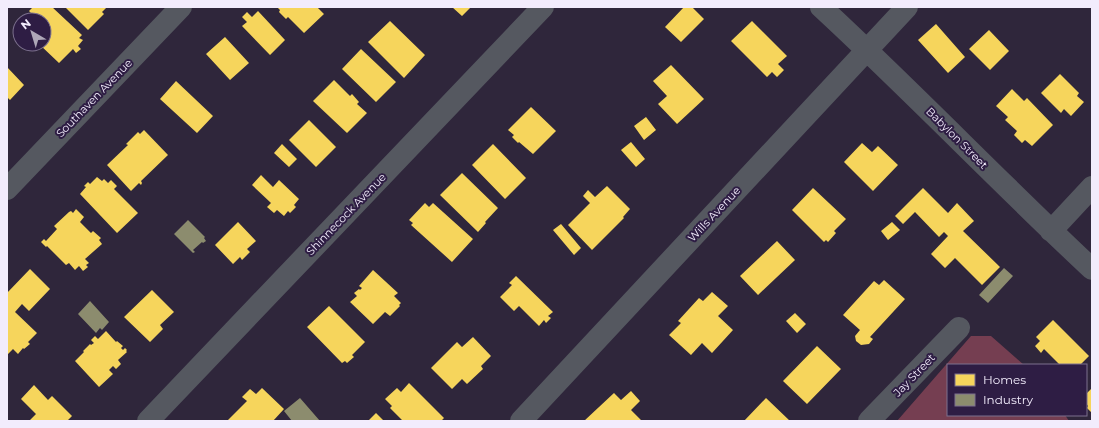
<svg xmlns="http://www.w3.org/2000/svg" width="1099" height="428" viewBox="0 0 1099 428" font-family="Montserrat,sans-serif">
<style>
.forest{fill:#753e51}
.homes{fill:#f6d55c}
.industry{fill:#8c8c6e}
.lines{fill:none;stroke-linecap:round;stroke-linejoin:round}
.minor{stroke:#555860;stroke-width:22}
.labels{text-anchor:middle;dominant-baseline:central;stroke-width:4;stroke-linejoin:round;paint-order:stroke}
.street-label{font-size:11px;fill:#f2ecfc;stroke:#2e1d44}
</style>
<rect width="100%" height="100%" fill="#2f263b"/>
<path class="forest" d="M971,336H991L1024,365H948V415H1065L1069,421H897Z"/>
<path class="homes" d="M33,7H52L82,35L79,38L83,40L78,46L81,49L76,53L73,49L59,63L39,44H44V20H33L30,17L32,14L29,11Z
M67,7H107L102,12L104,14L88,30L66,8Z
M277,7H317L324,14L304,33L288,17L286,19L279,12L280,10Z
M452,7H471L462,16Z
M684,7H692L704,19L681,42L665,27Z
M258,11L285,40L270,55L242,26L247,22L242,17L247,12L252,17Z
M390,21L425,55L404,78L368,42Z
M752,21L787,56L778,64L784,70L777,77L772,72L767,77L731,41Z
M936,24L965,57L948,73L918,40Z
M989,30L1009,51L990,70L969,49Z
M225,37L249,63L230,80L206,54Z
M361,49L396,82L376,102L342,69Z
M671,65L704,99L677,124L658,104L667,96L653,81Z
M7,67L24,85L10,100L7,97Z
M1060,74L1079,93L1077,96L1084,102L1071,116L1064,109L1061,113L1041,93Z
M334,80L350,96L352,94L359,102L357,104L367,113L347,133L313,101Z
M176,81L213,116L197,133L160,99Z
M1012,89L1024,101L1027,98L1053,125L1032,146L1025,140L1022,143L1014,135L1017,131L1005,120L1008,117L996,106Z
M531,107L556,131L533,154L519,142L518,143L512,137L514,135L508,130Z
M646,117L656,130L644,140L634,126Z
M309,120L336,147L316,167L289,140Z
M144,130L168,155L141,181L142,183L141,185L139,183L131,191L107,165L128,145L126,144L138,132L140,134Z
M631,142L645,159L636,167L621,150Z
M862,143L872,152L878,146L898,165L873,191L844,162Z
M282,144L297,159L289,167L274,153Z
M493,144L526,178L505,199L472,165Z
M462,173L498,208L485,222L486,223L478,232L440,195Z
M261,175L273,187L279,180L299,199L294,205L296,207L290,213L288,211L284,216L277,210L274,213L267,207L271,203L252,185Z
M97,177L102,181L104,179L108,183L111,180L117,186L114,189L138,213L117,233L80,194L86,187L84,186L88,182L90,184Z
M607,186L630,209L623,217L624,218L592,250L568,225L590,203L583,196L588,190L595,197Z
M813,188L846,219L834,231L836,233L828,242L826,240L824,242L792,210Z
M923,188L948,213L957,203L974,221L963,231L1000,267L982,285L955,258L945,268L931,254L948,236L944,232L939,237L915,212L903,224L895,216Z
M425,203L429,207L433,203L473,239L452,262L411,225L413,223L409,220Z
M76,209L84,217L80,222L91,233L93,231L101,238L99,240L102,244L85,259L89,263L86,265L88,267L83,271L79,266L75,270L69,263L66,265L47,246L46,247L41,242L44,239L46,241L57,229L54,226L69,212L71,211L73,213Z
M238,222L256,241L247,249L250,252L242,260L240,257L233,264L215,245Z
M892,222L900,230L888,240L881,231Z
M561,224L581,248L574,255L553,230Z
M777,241L795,260L758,295L740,276Z
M30,269L50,289L29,311L22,304L15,312L37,333L28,342L30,344L24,349L23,348L18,354L13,349L8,354L7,353V293Z
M373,270L398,293L394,296L401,303L399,305L400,306L390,316L385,312L373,324L350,302L357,296L354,293L359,289L360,290L362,288L359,286Z
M516,276L553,312L548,316L551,318L546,323L544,320L539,326L519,306L514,311L500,297L512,285L509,283Z
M884,280L905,299L870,337L873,339L869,344L861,345L856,341L855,336L860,330L843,315L874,281L879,285Z
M152,290L174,312L160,325L163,329L150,342L124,317Z
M712,292L728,306L718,316L733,330L712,353L702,343L691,355L669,335L681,323L678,321L699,298L703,301Z
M329,306L365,342L352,355L354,357L347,363L345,361L342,363L307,327Z
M795,313L806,324L797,333L786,321Z
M1053,320L1089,356L1080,365H1060L1044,349L1041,353L1035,346L1040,341L1036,337Z
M106,331L116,342L117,341L123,346L121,348L123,350L125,348L127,350L126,351L127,352L118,360L121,364L116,369L113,366L109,370L113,374L99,387L75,361L84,352L83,351L90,344L91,345L94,343L91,340L95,336L98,339Z
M473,337L491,356L481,366L483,369L467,384L462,379L452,389L431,368L457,342L462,347Z
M817,346L841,369L807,404L783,381Z
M409,383L444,418L441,421H403L390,408L392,406L385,399L397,388L401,392Z
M34,385L48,400L52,396L72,416L67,421H29L36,414L21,399Z
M262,388L284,409L273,421H227L247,401L242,397L250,389L256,394Z
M1092,388V413L1087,408L1088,406L1086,403V394Z
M631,391L640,401L631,410L642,421H584L614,393L621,400Z
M766,398L790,421H744Z
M376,413L384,421H368Z"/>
<path class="industry" d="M188,220L205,237L204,238L206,241L203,243L202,242L193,250L195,252L193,253L174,234Z
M1004,268L1013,276L988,303L979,295Z
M90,301L109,322L102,330L100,328L96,333L78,314Z
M300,398L320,421H292L284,411Z"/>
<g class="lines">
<path class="minor" d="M821,7C913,92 1000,183 1092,269
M7,189L181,7
M1051,231L1092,187
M148,421L543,7
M521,421L907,7
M869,421L959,328"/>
</g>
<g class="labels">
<g class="street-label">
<text transform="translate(94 98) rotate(-46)">Southaven Avenue</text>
<text transform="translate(957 138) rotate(45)">Babylon Street</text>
<text transform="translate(346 214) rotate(-46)">Shinnecock Avenue</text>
<text transform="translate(714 214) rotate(-47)">Wills Avenue</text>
<text transform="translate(914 375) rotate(-46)">Jay Street</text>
</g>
</g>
<rect width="1099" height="428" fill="none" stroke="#f2ecfc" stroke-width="16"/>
<rect x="947" y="364" width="140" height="52" fill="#2e1d44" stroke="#7c708e"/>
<rect x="955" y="374" width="20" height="12" fill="#f6d55c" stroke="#7c708e"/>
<text x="983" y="384" font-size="12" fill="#f2ecfc">Homes</text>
<rect x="955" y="394" width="20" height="12" fill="#8c8c6e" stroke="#7c708e"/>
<text x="983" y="404" font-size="12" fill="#f2ecfc">Industry</text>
<g transform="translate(32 32) rotate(322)"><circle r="19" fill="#2e1d44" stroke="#7c708e"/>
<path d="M0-3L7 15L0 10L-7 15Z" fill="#aea7b8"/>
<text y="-6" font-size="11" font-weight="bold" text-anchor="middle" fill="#f2ecfc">N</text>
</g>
</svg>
